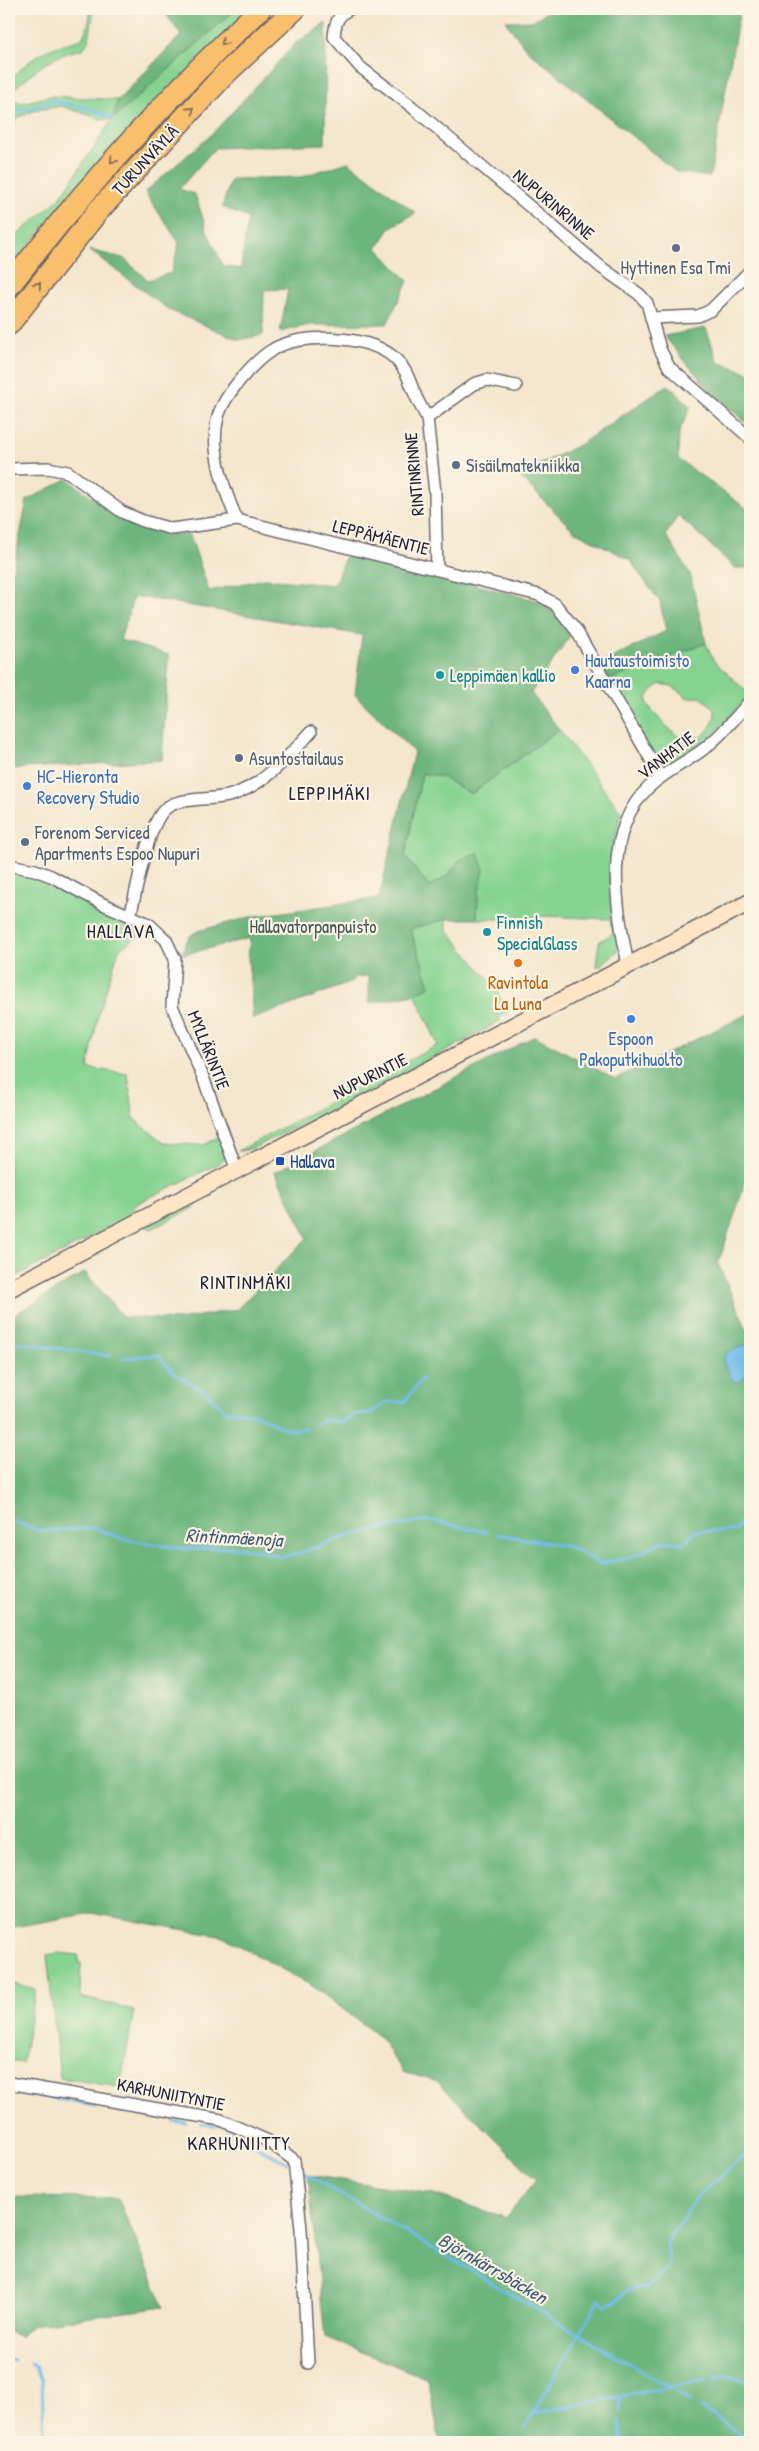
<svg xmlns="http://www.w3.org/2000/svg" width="759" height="2451" viewBox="0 0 759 2451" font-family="'Patrick Hand',sans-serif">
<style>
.green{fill:#86d391;stroke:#547a66;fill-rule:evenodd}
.forest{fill:#6cb57b;stroke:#476c5b}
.water{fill:#70bbe9;stroke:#496e92}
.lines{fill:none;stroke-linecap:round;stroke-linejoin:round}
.stream{stroke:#70bbe9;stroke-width:3}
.street-casing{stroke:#6c676e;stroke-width:14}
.secondary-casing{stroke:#6c676e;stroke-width:19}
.highway-casing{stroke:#6c676e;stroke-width:24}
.street{stroke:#fff;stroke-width:11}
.secondary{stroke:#fde5c5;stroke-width:16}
.highway{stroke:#f9bf6d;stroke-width:21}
.oneway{stroke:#8e7054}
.service-dot{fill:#5c6f8a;stroke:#fcf5e5;stroke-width:2}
.shop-dot{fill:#3f7fe0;stroke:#fcf5e5;stroke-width:2}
.culture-dot{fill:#0f9aa8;stroke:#fcf5e5;stroke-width:2}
.food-dot{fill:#e8710a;stroke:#fcf5e5;stroke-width:2}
.transit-dot{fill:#1a4fb4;stroke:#fcf5e5;stroke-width:2}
.labels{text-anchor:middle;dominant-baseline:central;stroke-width:4.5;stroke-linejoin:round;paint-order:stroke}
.street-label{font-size:18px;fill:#22223b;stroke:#fcf5e5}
.service-label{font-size:18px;fill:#4e5e75;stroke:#fcf5e5;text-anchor:start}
.shop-label{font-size:18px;fill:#366cbe;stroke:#fcf5e5;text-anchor:start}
.culture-label{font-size:18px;fill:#0d838f;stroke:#fcf5e5;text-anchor:start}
.park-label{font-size:18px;fill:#405755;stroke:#fcf5e5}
.food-label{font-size:18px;fill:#c56008;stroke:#fcf5e5}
.transit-label{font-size:18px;fill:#164399;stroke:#fcf5e5;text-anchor:start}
.neighbourhood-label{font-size:19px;letter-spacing:1px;fill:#22223b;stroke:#fcf5e5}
.water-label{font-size:19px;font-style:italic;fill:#3d5878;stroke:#fcf5e5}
</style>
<rect width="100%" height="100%" fill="#fcf5e5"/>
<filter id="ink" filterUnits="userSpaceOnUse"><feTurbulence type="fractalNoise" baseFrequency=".02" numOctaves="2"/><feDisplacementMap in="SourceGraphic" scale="10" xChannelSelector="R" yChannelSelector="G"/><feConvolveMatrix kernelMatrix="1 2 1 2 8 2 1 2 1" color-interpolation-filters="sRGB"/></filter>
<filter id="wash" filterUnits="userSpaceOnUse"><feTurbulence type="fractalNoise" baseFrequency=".0096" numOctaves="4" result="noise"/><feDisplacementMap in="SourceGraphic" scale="20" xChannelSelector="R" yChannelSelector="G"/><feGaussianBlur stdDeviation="1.12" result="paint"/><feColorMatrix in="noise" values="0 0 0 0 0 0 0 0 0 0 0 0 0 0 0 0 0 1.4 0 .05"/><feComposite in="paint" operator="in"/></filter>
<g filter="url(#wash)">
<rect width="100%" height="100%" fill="#f4e6cc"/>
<path class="green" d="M91,9H94L89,40L83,49C50,55 33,72 9,94V81C37,52 44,50 82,39L88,25Z
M236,9H249C166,93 80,176 9,271V249L15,237L59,199L112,120L100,119L61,106L33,111L17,118L10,130L9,98L22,103L51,96L118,100L113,119Z
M706,643L714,661L749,694C725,722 699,756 664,769L659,767L609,680ZM660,684L672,686L688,698L700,697C704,700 710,704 713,708C721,720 701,740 691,745C684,744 648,710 647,702C646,694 655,688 660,684Z
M559,729L621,812C609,857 615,902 621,948L600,966H596L599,942L613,933L610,919L546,916L526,919H477L478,894L484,870L459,860L449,875L429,887L405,856L422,773L442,777L471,794Z
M9,869L34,873L145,926L142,934L119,949L98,1016L88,1068L128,1074L134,1119L164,1143L204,1145L221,1136L226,1156L220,1163L134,1205L136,1214L9,1280Z
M447,919V930L496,988L506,1013L499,1016L500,1021C428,1062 355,1101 280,1135C265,1141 254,1151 238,1151L438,1045L415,994L430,986L410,928Z
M195,1201L196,1207L151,1229L147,1227V1225Z
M59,1953L78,1955V1962L81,1963L80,1997L134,2010L120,2087L60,2078L47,1955Z
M9,1983L36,1989L22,2063L9,2060Z"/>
<path class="forest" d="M162,9H236L112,120L118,100L181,35Z
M552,9H740L710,177L676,172L526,49L505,21H532Z
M326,23L325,144L215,148L179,189L195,194L207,231L223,266L241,269L248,218L222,207L231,179L301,177L348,162L416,213L391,227L377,248L408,281L387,324L310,325L280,332L288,289L264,290L263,335L239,340L169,310L89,250L123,258L148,280L171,273L179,243L145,192L212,134L296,43Z
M706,328L718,362L750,373V426L711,392L664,336Z
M668,385L691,406L679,432L678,459L750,511V568H735L678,515L666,535L690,574L706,643L609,680L600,664L666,631L660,602L629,559L574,531L518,475L579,445Z
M67,479C106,506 139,535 190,535L209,591L264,579L334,585L347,552L539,601L556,613L570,636L531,693L559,729L471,794L442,777L422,773L405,856L429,887L449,875L459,860L478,852L484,870L478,894L477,919H447L410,929L430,986L415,994L369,1003V976L355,977L352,982L344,985L253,1019L248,956L250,938L182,955C185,943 187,936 198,931L250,917L379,898L414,752L355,695L362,635L134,596L120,640L169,655L162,760L9,769V571L13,570L27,500Z
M750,1013V1169L718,1264L750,1336V2442H440L428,2379L325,2337L308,2175L434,2194L506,2218L536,2180L438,2082L403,2072L382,2039L314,1987L224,1937L91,1913L9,1928V1318L85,1272L123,1317L179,1320L237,1309L307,1238L275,1172L535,1036L615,1079Z
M9,2197L118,2198L164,2307L32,2325L21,2337L9,2332Z"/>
<path class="water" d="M750,1343C750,1358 753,1374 738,1382L733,1381L723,1361L726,1353Z"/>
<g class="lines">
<path class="stream" d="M9,110H26L54,101L90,109L113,118
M9,1341L110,1356
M123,1358L158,1355L175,1374L206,1392L225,1411C237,1411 249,1411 260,1416C275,1423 286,1434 304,1428
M315,1424L326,1420L343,1422L356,1414L371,1413L387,1402H404L422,1379
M9,1520L40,1531L95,1528L123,1539L186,1549L236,1547L261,1551L280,1557L300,1553L354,1534L428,1520L487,1532
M498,1534L571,1547L600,1564C610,1561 622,1560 632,1557C656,1548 654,1536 684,1544L694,1531H735L741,1521L750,1514
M9,2090L95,2106
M111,2109L158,2118
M174,2121L186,2123
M202,2124L217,2126
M228,2131L287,2163
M303,2172L669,2387
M9,2359L14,2360
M30,2363L35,2366L42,2379L44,2442
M714,2379L728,2376L750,2383
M676,2392L690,2401
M620,2397V2411
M701,2408L750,2439
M534,2413L706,2380
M620,2421L621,2442
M525,2428L599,2299L606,2306L618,2300L627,2290L646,2288L664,2272L669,2263L667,2245L672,2232L684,2218L694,2200L750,2150"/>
</g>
</g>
<g filter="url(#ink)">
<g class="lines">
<defs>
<path id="street" d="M350,9C337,15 335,24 334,37L360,67L411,106L602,268L639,294L647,303L660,349L669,367L750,438
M651,318L698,316L711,310L750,271
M9,469L48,468L68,472L122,512L143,521L172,529L237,520L539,595L555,604L576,630L661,777
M237,520C225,492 209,448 218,417C224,395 253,362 272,350C299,332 368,335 392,356C409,370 409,383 418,401C421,407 424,412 427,418
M437,569L435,493L427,418L474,384L487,380L516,386
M9,865L35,870L51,876L103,904L149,924L166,940L175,959L172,1006L203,1077L236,1168
M130,916C137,890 147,826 165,809C178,796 214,801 232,795C265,784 288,757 311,732
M628,965C617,907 601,833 649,787C666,771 687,762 705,748C723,734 736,717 750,701
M9,2083L221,2120L268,2141L294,2160L301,2229L308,2363"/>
<path id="secondary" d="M9,1289L750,902"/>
<path id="highway" d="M9,286C86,187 169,95 260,9
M9,324L98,211L225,74L295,9"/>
</defs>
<use href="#street" class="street-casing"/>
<use href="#secondary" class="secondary-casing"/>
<use href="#highway" class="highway-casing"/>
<use href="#street" class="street"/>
<use href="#secondary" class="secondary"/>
<use href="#highway" class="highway"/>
</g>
<defs><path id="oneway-chevron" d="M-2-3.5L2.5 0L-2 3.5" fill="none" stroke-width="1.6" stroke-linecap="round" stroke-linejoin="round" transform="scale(1.25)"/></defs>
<g class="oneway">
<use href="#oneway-chevron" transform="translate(224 42) rotate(136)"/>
<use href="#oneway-chevron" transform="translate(191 110) rotate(-47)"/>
<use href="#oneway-chevron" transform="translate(113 160) rotate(132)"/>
<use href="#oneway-chevron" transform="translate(38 285) rotate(-51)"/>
</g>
</g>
<g class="service-dot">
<circle cx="676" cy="248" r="5"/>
<circle cx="456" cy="465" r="5"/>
<circle cx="239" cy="758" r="5"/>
<circle cx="25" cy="842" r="5"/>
</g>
<g class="shop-dot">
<circle cx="575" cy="670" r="5"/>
<circle cx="27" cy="786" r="5"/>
<circle cx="631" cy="1019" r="5"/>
</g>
<g class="culture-dot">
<circle cx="440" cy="675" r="5"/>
<circle cx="487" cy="932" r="5"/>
</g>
<circle class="food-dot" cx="518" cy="963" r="5"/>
<rect class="transit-dot" x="275" y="1156" width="10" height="10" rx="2.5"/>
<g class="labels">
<g class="street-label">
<text transform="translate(145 160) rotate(-47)">TURUNVÄYLÄ</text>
<text transform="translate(554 204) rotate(40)">NUPURINRINNE</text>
<text transform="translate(414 474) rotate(-95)">RINTINRINNE</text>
<text transform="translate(381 537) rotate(14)">LEPPÄMÄENTIE</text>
<text transform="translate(666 755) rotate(-37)">VANHATIE</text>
<text transform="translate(209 1050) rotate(68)">MYLLÄRINTIE</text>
<text transform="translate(370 1076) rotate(-27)">NUPURINTIE</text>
<text transform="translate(171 2094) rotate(11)">KARHUNIITYNTIE</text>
</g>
<g class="service-label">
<text x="676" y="267" text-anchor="middle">Hyttinen Esa Tmi</text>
<text x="466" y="465">Sisäilmatekniikka</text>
<text x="249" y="758">Asuntostailaus</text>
<text x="35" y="832">Forenom Serviced<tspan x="35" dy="21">Apartments Espoo Nupuri</tspan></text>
</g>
<g class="shop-label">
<text x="585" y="660">Hautaustoimisto<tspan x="585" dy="21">Kaarna</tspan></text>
<text x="37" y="776">HC-Hieronta<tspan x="37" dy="21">Recovery Studio</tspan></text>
<text x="631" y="1038" text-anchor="middle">Espoon<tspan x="631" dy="21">Pakoputkihuolto</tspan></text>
</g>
<g class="culture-label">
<text x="450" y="675">Leppimäen kallio</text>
<text x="497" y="922">Finnish<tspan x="497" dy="21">SpecialGlass</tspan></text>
</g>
<g class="park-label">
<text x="313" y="926">Hallavatorpanpuisto</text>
</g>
<g class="food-label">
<text x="518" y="982">Ravintola<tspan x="518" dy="21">La Luna</tspan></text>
</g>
<g class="transit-label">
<text x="290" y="1161">Hallava</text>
</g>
<g class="neighbourhood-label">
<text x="330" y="793">LEPPIMÄKI</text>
<text x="121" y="931">HALLAVA</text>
<text x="246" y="1282">RINTINMÄKI</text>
<text x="239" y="2143">KARHUNIITTY</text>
</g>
<g class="water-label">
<text transform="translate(234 1537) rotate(3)">Rintinmäenoja</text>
<text transform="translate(493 2268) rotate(30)">Björnkärrsbäcken</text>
</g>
</g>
<rect width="759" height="2451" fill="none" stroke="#fcf5e5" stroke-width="30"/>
</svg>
